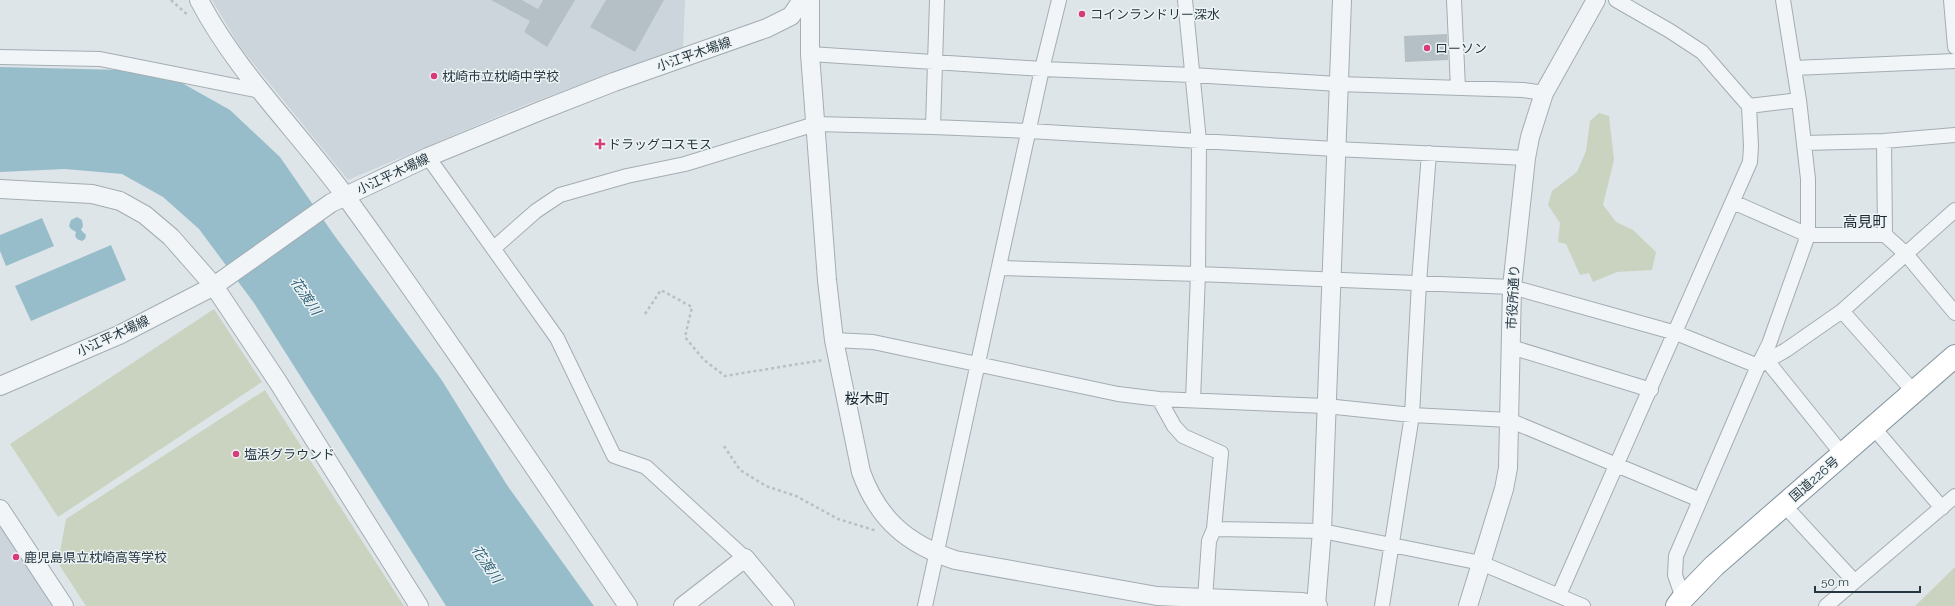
<svg xmlns="http://www.w3.org/2000/svg" width="1955" height="606" viewBox="0 0 1955 606" font-family="Raleway,'Noto Sans JP',sans-serif">
<style>
.built{fill:#ccd5db}
.green{fill:#c9d3bf}
.water{fill:#97bdcb}
.building{fill:#b5c0c6}
.lines{fill:none;stroke-linecap:round;stroke-linejoin:round}
.minor-casing{stroke:#a3adb3;stroke-width:16}
.tertiary-casing{stroke:#a3adb3;stroke-width:20}
.trunk-casing{stroke:#8597a1;stroke-width:24}
.path{stroke:#b8c0c4;stroke-width:2.5;stroke-dasharray:3 3;stroke-linecap:butt}
.minor{stroke:#f1f5f7;stroke-width:14}
.tertiary{stroke:#f1f5f7;stroke-width:18}
.trunk{stroke:#fff;stroke-width:22}
.poi-dot{fill:#d73b79;stroke:#eef4f6;stroke-width:1.5}
.labels{text-anchor:middle;dominant-baseline:central;stroke-width:3;stroke-linejoin:round;paint-order:stroke}
.poi-label{font-size:13px;fill:#263741;stroke:#eef4f6;text-anchor:start}
.street-label{font-size:13px;fill:#263741;stroke:#eef4f6}
.water-label{font-size:14px;font-style:italic;fill:#2e6177;stroke:#eef4f6}
.quarter-label{font-size:15px;fill:#192732;stroke:#eef4f6}
</style>
<rect width="100%" height="100%" fill="#dee5e9"/>
<path class="built" d="M212,0H685L683,47L525,105L348,180L240,47Z
M0,509L64,606H0Z"/>
<path class="green" d="M1599,113L1609,116L1614,160L1603,205L1616,222L1633,230L1656,252L1652,270L1617,272L1593,282L1589,273L1580,275L1566,244L1558,242L1560,223L1548,205L1552,191L1577,172L1586,151L1590,121Z
M214,309L262,382L58,517L10,444Z
M265,390L404,606H86L58,563L66,519Z
M1955,567V606H1915Z"/>
<path class="water" d="M0,67L124,70L182,83L230,110L280,157L334,235L441,379L507,485L594,606H446L254,303L199,229L163,197L122,174L65,169L0,172Z
M77,217L82,220L83,226L81,230L86,235L85,239L82,241L77,239L75,236L76,232L71,229L69,226L71,220Z
M42,218L54,246L6,266L0,251V235Z
M111,245L126,280L31,321L15,286Z"/>
<path class="building" d="M491,0H522L538,9L543,0H575L547,47L524,32L530,21Z
M606,0H664L635,52L590,27Z
M1447,34L1448,60L1405,62L1404,36Z"/>
<g class="lines">
<defs>
<path id="minor" d="M1185,0L1199,141L1198,274L1193,400
M1454,0L1458,88
M1951,0L1955,47
M810,54L1042,69L1192,75L1338,84L1523,90L1544,93
M0,57L100,59L260,91
M1794,68L1955,61
M1749,106L1799,100
M933,127L937,0
M1804,143L1884,141L1955,135
M428,157L557,338L614,456L646,467L745,558
M1733,202L1808,235H1885L1884,141
M1885,235L1906,254L1955,313
M494,248L536,211L560,195L627,176L685,164L815,124L933,127L1029,131L1335,149L1526,158
M999,268L1198,274L1512,287L1676,333L1758,366L1769,344L1808,235V179L1799,100L1783,0
M1842,311L1914,392
M834,340L873,342L1118,394L1159,399L1326,406L1412,415L1509,420L1700,500
M1511,347L1651,390
M1768,362L1842,454
M1159,399L1174,426L1183,436L1221,453L1214,529L1209,541L1205,599
M1873,427L1942,508
M1784,505L1854,581
M1214,529L1322,531L1481,563L1583,606
M1559,595L1750,162L1751,146L1749,106L1702,52L1670,31L1616,0
M1683,598L1675,575L1676,556L1758,366L1786,350L1842,311L1955,210
M925,606L1042,69L1059,0
M1382,606L1412,415L1419,282L1429,153
M1826,606L1955,496"/>
<path id="tertiary" d="M199,0C237,73 298,131 346,197C443,331 535,469 628,606
M810,0V54L827,280L834,340L861,472C878,519 907,544 955,560L1157,596L1302,602L1318,606
M0,189L92,194L120,201L145,215L171,237L214,286L278,382L419,606
M0,386L119,335L214,286L331,203L428,157L540,111L614,82L767,28L791,16L802,0
M0,509L64,606
M1316,605L1322,531L1342,0
M683,606L745,558L785,606
M1468,606L1504,489L1508,468L1512,287L1526,158L1530,137L1544,93L1596,0"/>
<path id="trunk" d="M1677,606L1683,598L1714,566L1955,356"/>
</defs>
<use href="#minor" class="minor-casing"/>
<use href="#tertiary" class="tertiary-casing"/>
<use href="#trunk" class="trunk-casing"/>
<path class="path" d="M171,0L189,16
M645,314L661,290L692,307L685,337L704,360L725,376L823,360
M724,446L740,470L766,486L796,496L838,519L877,531"/>
<use href="#minor" class="minor"/>
<use href="#tertiary" class="tertiary"/>
<use href="#trunk" class="trunk"/>
</g>
<g class="poi-dot">
<circle cx="1082" cy="14" r="4"/>
<circle cx="1427" cy="48" r="4"/>
<circle cx="434" cy="76" r="4"/>
<path d="M598 138h4v4h4v4h-4v4h-4v-4h-4v-4h4z"/>
<circle cx="236" cy="454" r="4"/>
<circle cx="16" cy="557" r="4"/>
</g>
<g class="labels">
<g class="poi-label">
<text x="1090" y="14">コインランドリー深水</text>
<text x="1435" y="48">ローソン</text>
<text x="442" y="76">枕崎市立枕崎中学校</text>
<text x="608" y="144">ドラッグコスモス</text>
<text x="244" y="454">塩浜グラウンド</text>
<text x="24" y="557">鹿児島県立枕崎高等学校</text>
</g>
<g class="street-label">
<text transform="translate(694 54) rotate(-19)">小江平木場線</text>
<text transform="translate(393 174) rotate(-25)">小江平木場線</text>
<text transform="translate(1513 297) rotate(-87)">市役所通り</text>
<text transform="translate(113 336) rotate(-25)">小江平木場線</text>
<text transform="translate(1814 479) rotate(-41)">国道226号</text>
</g>
<g class="water-label">
<text transform="translate(306 296) rotate(56)">花渡川</text>
<text transform="translate(487 564) rotate(56)">花渡川</text>
</g>
<g class="quarter-label">
<text x="1865" y="222">高見町</text>
<text x="867" y="399">桜木町</text>
</g>
</g>
<path d="M1815 586v6h105v-6" fill="none" stroke="#263741" stroke-width="2"/>
<text x="1821" y="586" font-size="12" fill="#263741" stroke="#eef4f6" stroke-width="3" paint-order="stroke">50 m</text>
</svg>
